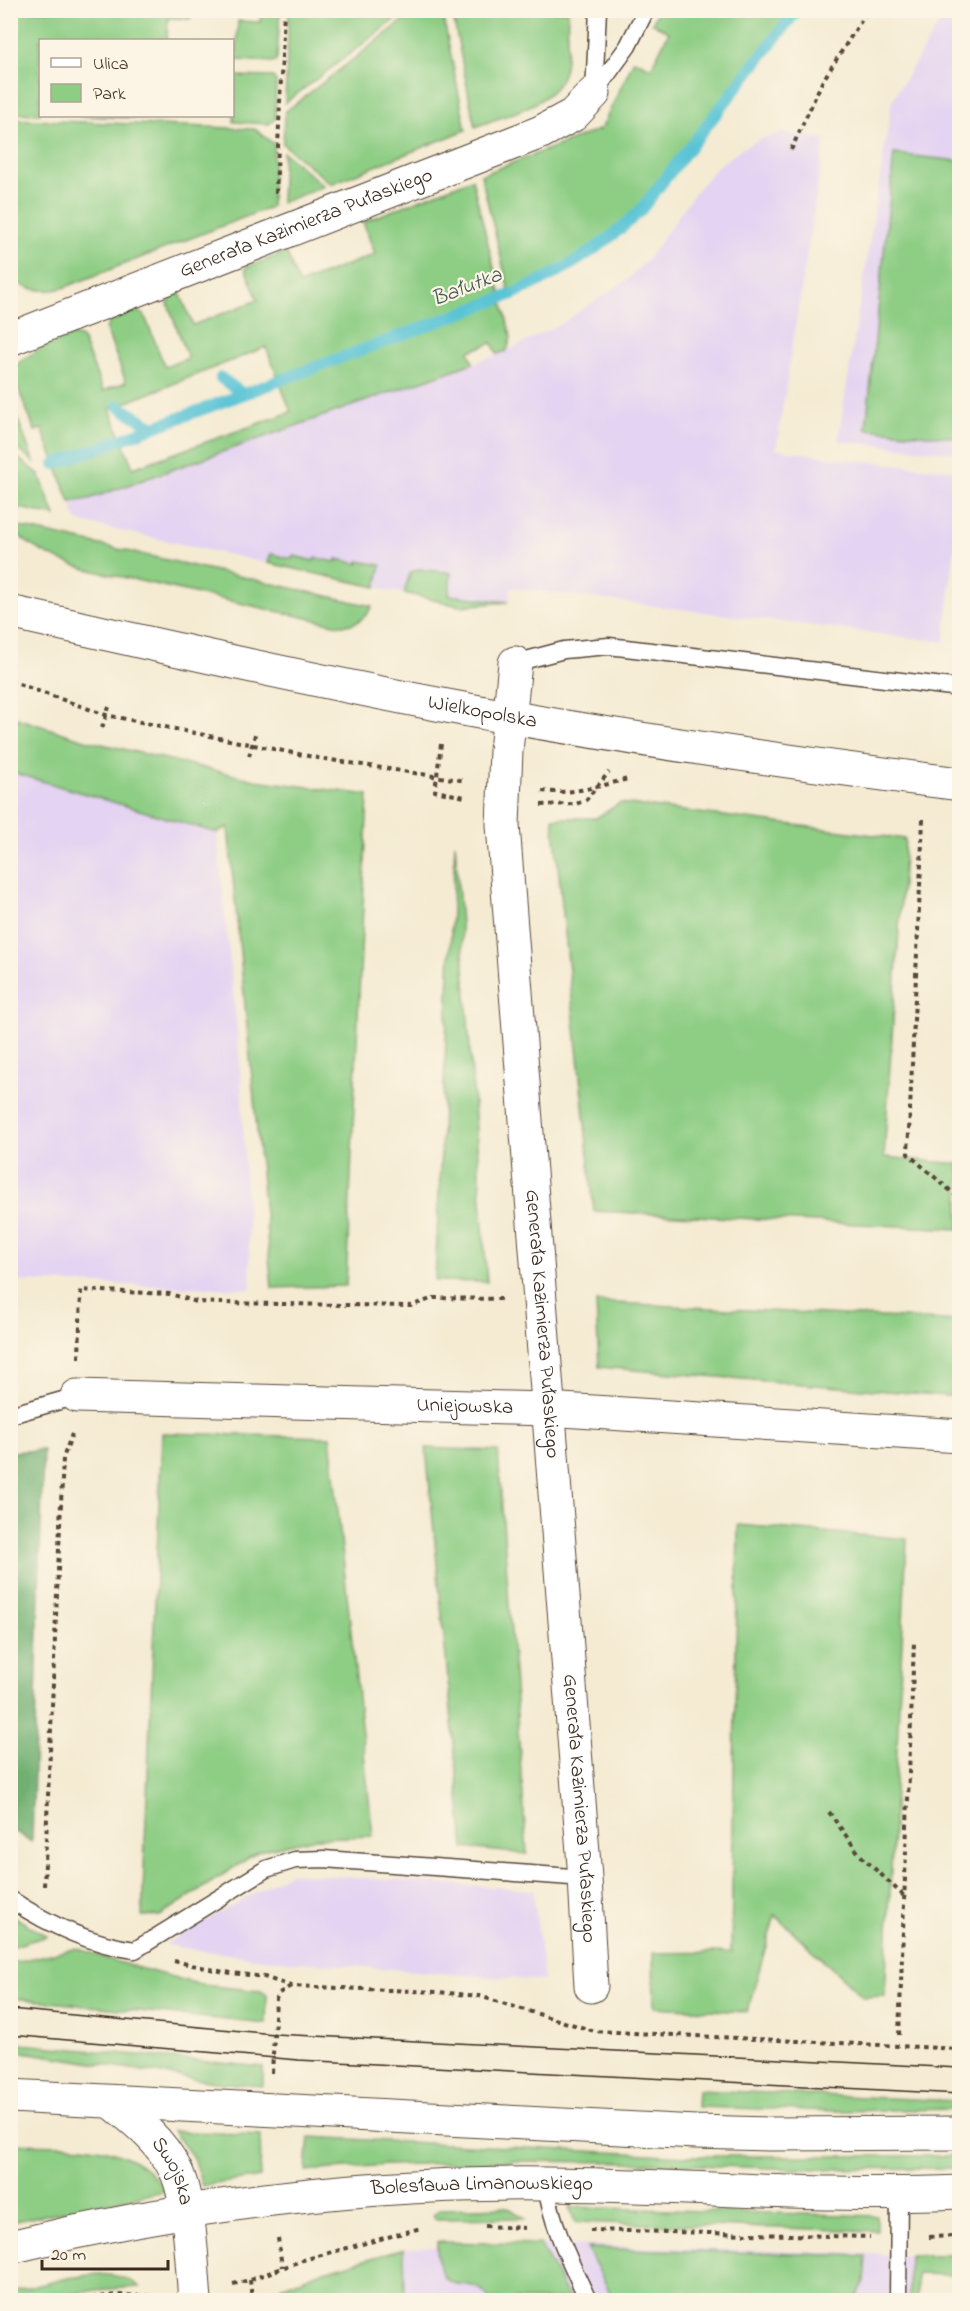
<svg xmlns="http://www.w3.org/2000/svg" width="970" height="2311" viewBox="0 0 970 2311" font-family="'Indie Flower',sans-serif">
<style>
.built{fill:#e4d3f2}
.green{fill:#8dcd84;stroke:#647c51;stroke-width:1.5;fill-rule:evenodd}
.forest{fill:#72b072;stroke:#566d48;stroke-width:1.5}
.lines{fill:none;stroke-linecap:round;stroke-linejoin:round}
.stream{stroke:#5ac4d5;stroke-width:12}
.service-casing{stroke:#574739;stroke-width:19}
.minor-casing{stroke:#574739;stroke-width:35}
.tertiary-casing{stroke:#574739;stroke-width:35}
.primary-casing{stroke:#574739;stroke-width:35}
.path{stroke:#574739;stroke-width:4;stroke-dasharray:4.5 4.5;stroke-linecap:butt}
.service{stroke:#fff;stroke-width:16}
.minor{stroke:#fff;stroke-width:33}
.tertiary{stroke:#fff;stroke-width:33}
.primary{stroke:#fff;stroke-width:33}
.tram{stroke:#3b2a1e;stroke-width:1.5}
.labels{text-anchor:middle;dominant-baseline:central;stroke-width:4.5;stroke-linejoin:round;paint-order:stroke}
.street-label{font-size:21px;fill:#3b2a1e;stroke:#fcf5e5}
.water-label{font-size:22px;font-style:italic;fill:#445855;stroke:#fcf5e5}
</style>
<rect width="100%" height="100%" fill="#fcf5e5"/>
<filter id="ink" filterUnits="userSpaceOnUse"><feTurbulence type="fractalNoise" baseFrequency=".0167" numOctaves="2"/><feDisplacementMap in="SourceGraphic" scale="12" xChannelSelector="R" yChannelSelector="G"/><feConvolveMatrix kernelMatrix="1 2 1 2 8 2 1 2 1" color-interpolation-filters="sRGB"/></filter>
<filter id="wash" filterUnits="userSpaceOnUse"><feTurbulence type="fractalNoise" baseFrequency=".008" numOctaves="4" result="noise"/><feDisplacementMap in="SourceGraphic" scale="24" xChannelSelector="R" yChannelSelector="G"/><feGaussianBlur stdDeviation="1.35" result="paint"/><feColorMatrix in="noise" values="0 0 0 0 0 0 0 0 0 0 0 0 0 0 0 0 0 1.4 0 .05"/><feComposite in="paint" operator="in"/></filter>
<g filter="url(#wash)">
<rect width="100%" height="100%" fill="#f5ebd3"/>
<path class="built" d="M947,11H959V453L838,441L892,100Z
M781,133L825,139L776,449L836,458L960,471L959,508L944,642L511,588L509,602L459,606L77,521L70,502L89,499L507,351L559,325L627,280L648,259L696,191L718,166L741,149L761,139Z
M11,772L217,833L240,1061L251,1289L11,1281Z
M290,1873L533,1890L544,1981L262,1959L163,1945Z
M487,2243L909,2255L917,2274V2300H273L281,2287L404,2249Z"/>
<path class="green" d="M417,10L442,11L466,130L331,184L283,144L285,112Z
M13,11L191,10V11L190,19L168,18L167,40H40V114L11,113Z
M261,11H280L277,59L274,62L236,60L238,21L260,22Z
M289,11V10L406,11L285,103Z
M452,11H568C567,29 568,49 565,67C559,104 505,115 475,127Z
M658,11H797L639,212C599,250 561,273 510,295L481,175L601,129L634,60L651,68L669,32L652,23Z
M235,76L273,77L276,81L275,119L269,124L234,122Z
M78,116H164V119Z
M10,119L255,129L274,144L271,207L63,288C45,293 26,290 11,279Z
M283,152L324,186L281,203Z
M894,154L959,161V438L866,429Z
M472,179L511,337L507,351L497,354L492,343L469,351L473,363L89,499L70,502L42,429L35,431L11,370C29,352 51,344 74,335L82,338L103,391L126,382L106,329L110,321L136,311L144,314L165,367L188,358L168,304L171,297L180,293L193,325L258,300L245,268L286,252L299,284L375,254L363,222ZM266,347L291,412L133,468L110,409Z
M10,402H11L34,462L11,444Z
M10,452L39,474L55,516L11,506Z
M11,525L372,606C366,619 354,626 339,625L86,569C62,562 23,547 11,525Z
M271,554L292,559L293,556L314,561L315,558L336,562L337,559L358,564L359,561L381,565L376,587L268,563Z
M419,569L451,573L449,595L509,602L459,606L404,593L410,573Z
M10,716L85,740L255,780L368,795L346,1286L272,1288L228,827L217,833L11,772Z
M620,803L905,839L884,1157L959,1164V1229L594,1211L553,818H596Z
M455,843L487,1282L435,1281Z
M596,1302L959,1321V1397L599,1367Z
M162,1433L330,1437L373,1836L316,1838L259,1851L160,1916H142Z
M426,1448L498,1451L527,1854L464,1848Z
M738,1525L907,1539L885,1996L863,1997L775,1915L747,2012L654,2007L653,1953L731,1952Z
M11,1915L47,1936L11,1947Z
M77,1948L117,1962L202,1985L261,1991L267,1995L266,2024L11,1998V1963Z
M11,2043L263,2067V2086L214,2082L11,2050Z
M698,2090L959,2101V2109L837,2111L697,2107Z
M173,2131L261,2135L260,2177L202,2186L195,2160Z
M309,2137L687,2156H959L960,2168L796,2169L620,2162L512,2161L388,2165L306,2171Z
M11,2144C66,2146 132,2137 165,2191L11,2222Z
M507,2207L525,2218L434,2219L433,2215L440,2209Z
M569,2207L877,2216V2231L575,2222Z
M437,2242L540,2244L570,2300H490C472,2267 437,2309 437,2242Z
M587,2248L866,2256L864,2282L856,2300H614Z
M404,2249L405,2295L346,2300H273L281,2287L317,2273Z
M909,2255H959V2275L917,2274V2300H909Z
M98,2274C115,2275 127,2277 140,2287L96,2290L47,2300H11V2292L68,2278Z"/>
<path class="forest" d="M43,1450L32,1842L11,1829L10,1452Z"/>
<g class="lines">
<path class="stream" d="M221,378L243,394
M118,406L153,427
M55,464L510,295C561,273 599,250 639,212L797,10"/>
</g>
</g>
<g filter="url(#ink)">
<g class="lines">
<defs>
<path id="service" d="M598,10L594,93L628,46L646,10
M515,663L564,650L609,646L960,688
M10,1415L77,1396
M10,1899C49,1925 89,1944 135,1950L266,1869L295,1860L324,1859L585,1878
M546,2184C551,2225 571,2263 588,2300
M898,2300L899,2192"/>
<g id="minor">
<path id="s1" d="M10,339L541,132L573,115L594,93"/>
<path id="s2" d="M515,663L506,751L503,825L585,1878L591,1986"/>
<path id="s3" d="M77,1396L547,1409L960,1436"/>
<path id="s4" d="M112,2102C136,2121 161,2141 175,2169C190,2197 192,2267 195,2300"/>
</g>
<g id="tertiary">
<path id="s5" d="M10,612C156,645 301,678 447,706C617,738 788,762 960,784"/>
</g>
<g id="primary">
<path d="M10,2096L696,2132L769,2134L960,2133"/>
<path id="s6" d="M10,2247C185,2204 367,2182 547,2184C684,2185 822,2198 960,2192"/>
</g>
</defs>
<use href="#service" class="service-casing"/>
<use href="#minor" class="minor-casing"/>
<use href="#tertiary" class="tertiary-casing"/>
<use href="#primary" class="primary-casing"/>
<path class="path" d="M791,150L822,82L868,10
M276,193L284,10
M958,654L960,634
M10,681L106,715L318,758L466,781
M102,728L109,707
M441,744L435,791L465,797
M249,756L256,731
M542,791C572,795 599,786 628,779
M541,805L576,804L586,800L609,772
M923,819L908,1154L960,1199
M79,1358L81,1290L170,1294L197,1302L221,1303L410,1306L434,1298L501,1299
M829,1812L860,1855L904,1896
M44,1886L63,1458L72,1434
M174,1961L224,1972L264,1977L291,1986L438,1992L479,1996L594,2031L960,2049
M899,2035L914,1642
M272,2073L276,1999L279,1993L291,1986
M485,2226L525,2228
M590,2230L870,2237
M929,2237L960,2236
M278,2238L282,2267
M250,2280L252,2300
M233,2284L250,2280L303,2260L421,2228
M74,2300L116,2295L157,2296"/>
<use href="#service" class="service"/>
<use href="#minor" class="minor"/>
<use href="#tertiary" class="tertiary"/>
<use href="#primary" class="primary"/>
<path class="tram" d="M10,2009L274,2034L960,2068
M10,2035L298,2060L960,2094"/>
</g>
</g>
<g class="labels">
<g class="street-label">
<text stroke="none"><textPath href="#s1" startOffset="318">Generała Kazimierza Pułaskiego</textPath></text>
<text stroke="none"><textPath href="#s5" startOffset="483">Wielkopolska</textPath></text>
<text stroke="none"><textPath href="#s2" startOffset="663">Generała Kazimierza Pułaskiego</textPath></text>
<text stroke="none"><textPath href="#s3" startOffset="388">Uniejowska</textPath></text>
<text stroke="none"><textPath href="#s2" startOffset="1149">Generała Kazimierza Pułaskiego</textPath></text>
<text stroke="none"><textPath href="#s4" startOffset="94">Swojska</textPath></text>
<text stroke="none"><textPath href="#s6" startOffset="477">Bolesława Limanowskiego</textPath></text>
</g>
<g class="water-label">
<text transform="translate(467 288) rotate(-21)">Bałutka</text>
</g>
</g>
<rect width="970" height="2311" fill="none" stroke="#fcf5e5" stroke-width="36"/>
<rect x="39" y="39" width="195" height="78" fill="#fcf5e5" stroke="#afa495" stroke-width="1.5"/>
<rect x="51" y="58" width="30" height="9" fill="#ffffff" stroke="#afa495" stroke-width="1.5"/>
<text x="93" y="69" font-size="18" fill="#3b2a1e">Ulica</text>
<rect x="51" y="84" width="30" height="18" fill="#8dcd84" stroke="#afa495" stroke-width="1.5"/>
<text x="93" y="99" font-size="18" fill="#3b2a1e">Park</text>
<path d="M42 2260v9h126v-9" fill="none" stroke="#3b2a1e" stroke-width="3"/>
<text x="51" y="2260" font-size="18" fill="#3b2a1e" stroke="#fcf5e5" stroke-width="4.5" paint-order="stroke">20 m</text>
</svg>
